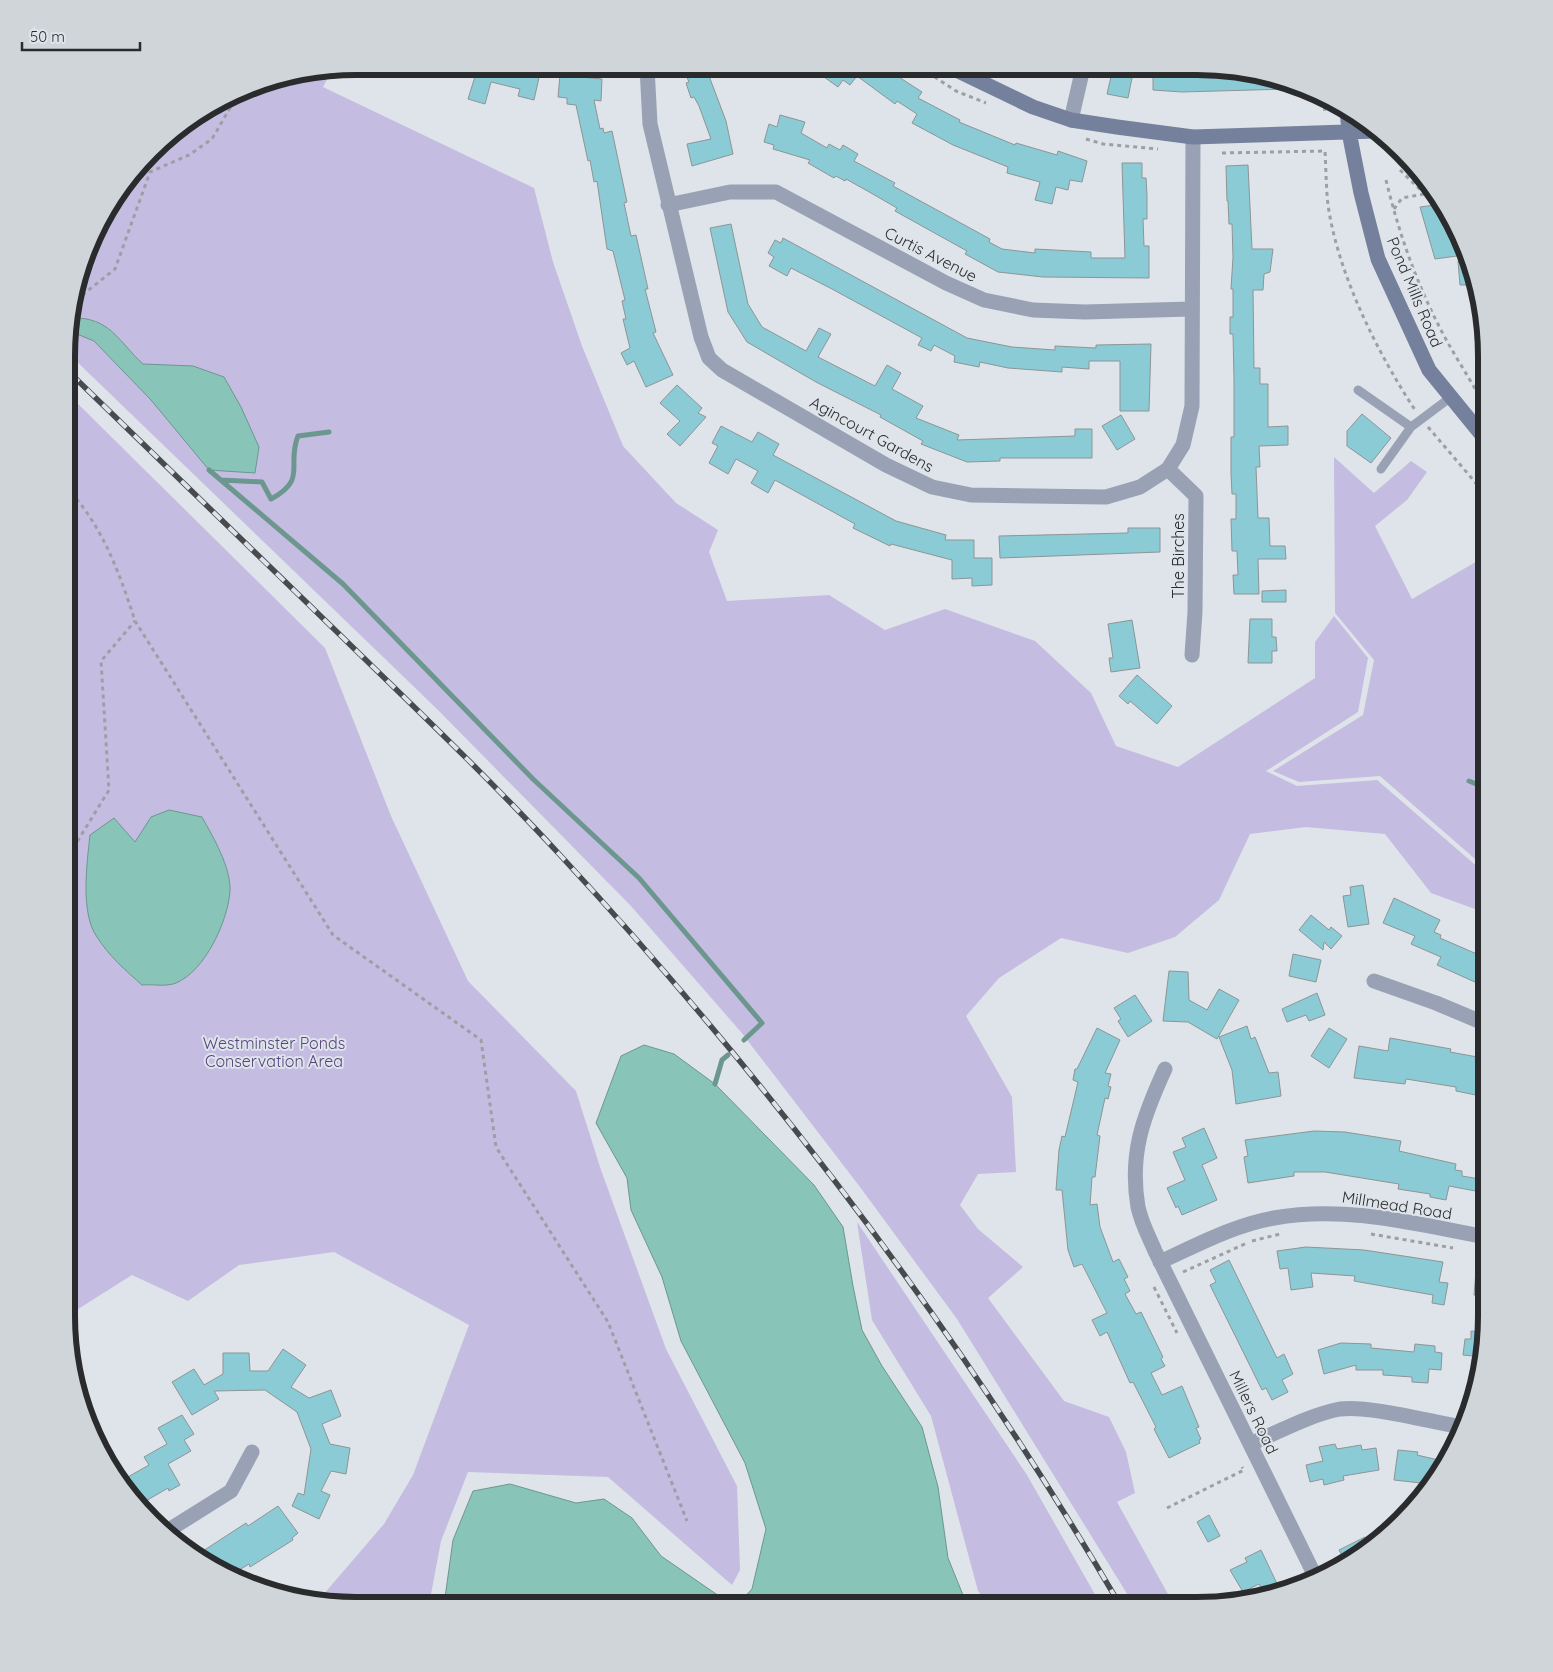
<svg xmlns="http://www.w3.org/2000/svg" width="1553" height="1672" viewBox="0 0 1553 1672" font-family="Quicksand,sans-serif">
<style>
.green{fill:#c5bce2}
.water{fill:#88c5b8;stroke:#6c978e}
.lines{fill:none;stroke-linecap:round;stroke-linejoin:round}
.stream{stroke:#6c978e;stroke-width:5}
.building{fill:#8bcbd5;stroke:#8d9596}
.path{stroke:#9ba0a3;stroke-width:3;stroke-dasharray:4 4;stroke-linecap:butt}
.lane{stroke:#99a1b4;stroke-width:9}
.street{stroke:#99a1b4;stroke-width:15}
.secondary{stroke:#75819c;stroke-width:15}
.rail-casing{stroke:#484b4e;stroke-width:5.5}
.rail{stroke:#dee4e9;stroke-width:4;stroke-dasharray:11;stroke-linecap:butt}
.labels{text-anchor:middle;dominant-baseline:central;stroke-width:4;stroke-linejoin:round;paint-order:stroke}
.street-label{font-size:16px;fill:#292b2d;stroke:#dee4e9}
.park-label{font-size:16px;fill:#56447e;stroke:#dee4e9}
.rim{fill:none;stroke:#292b2d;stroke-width:6}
</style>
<rect width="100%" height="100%" fill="#dee4e9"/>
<path class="green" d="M332,70L323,87L534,188L553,262L582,346L623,446L676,503L718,530L709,552L727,601L829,595L885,630L945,609L1035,641L1091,693L1116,746L1178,767L1315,678V642L1334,616L1368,658L1358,712L1266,771L1297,786L1377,780L1480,869L1486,870V913L1431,893L1385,834L1306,827L1250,834L1219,900L1175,937L1128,953L1061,938L999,978L966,1016L1012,1097L1016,1172L978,1174L960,1205L978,1229L1023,1267L988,1298L1064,1401L1109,1417L1126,1452L1135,1493L1117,1502L1174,1605H1134L957,1319L860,1187L741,1032L631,906L437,709L71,356L72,299L105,211L165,138L262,82Z
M71,397L325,648L391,816L468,981L576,1091L601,1170L666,1349L737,1486L740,1570L732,1585L608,1477L468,1472L441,1541L429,1605H337L317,1602L384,1524L413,1475L469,1325L334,1252L239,1265L188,1301L132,1275L67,1316Z
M1334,457L1374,493L1411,461L1427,472L1407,500L1375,526L1412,599L1486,556V866L1482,865L1380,776L1299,782L1273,771L1363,715L1374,660L1335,613Z
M857,1222L1027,1475L1101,1605H990L978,1591L931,1416L872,1320Z"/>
<path class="water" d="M72,318C110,317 118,341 143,364L193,366L224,377L241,407L259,447L255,473L209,470L151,400L94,341L72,332Z
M169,810L202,817C213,837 231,867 230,891C228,921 205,971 176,983C167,987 151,984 142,985C125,970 109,956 97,937C80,913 87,863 90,835L114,818L135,842L151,817Z
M644,1045L674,1054L715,1084L814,1185L843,1227L853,1286L862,1330L882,1366L922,1427L938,1487L948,1558L967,1605H737L752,1589L766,1529L745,1463L681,1341L662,1277L631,1210L627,1178L596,1123L621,1056Z
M510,1484L576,1503L604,1499L632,1518L661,1556L732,1605H444L453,1540L473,1491Z"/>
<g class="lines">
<path class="stream" d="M209,470L343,584L533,779L639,878L762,1023L744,1040
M221,480L262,482L271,499C308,479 286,466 298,436L329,432
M1469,781L1486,788
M715,1084L722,1060L728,1055"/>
</g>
<path class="building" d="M478,67L533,68V71L540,73L534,100L518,96L520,89L491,82L485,104L468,99Z
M706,68L726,121L733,154L692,166L687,144L711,139L699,106L694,97L691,98L686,83L689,82L686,75Z
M826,68H885L922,92L918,98L960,120L959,122L1015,145L1016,143L1057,155L1058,151L1087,161L1082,182L1070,180L1068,190L1056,187L1052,204L1035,200L1040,182L1007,173L1008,167L953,145L912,123L917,114L897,101L895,104L857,76L850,85L843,80L838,87L824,77L829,70Z
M1113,68H1134L1128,98L1107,94Z
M1153,68L1235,69L1289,87L1288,89L1182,92L1153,90Z
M560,75L602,79L601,101L594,100L600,129L603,128L604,133L612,131L627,202L624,203L631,236L636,235L648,289H645L656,332L653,333L673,375L646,387L634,361L627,365L621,353L630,348L623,319H626L622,301L625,300L613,251L607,249L597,181L594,182L590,160L588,161L576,105L567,104V98L558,97Z
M780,115L805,122L801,133L827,148L829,144L840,150L843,145L858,154L854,161L895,183L893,186L990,239L989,242L1002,249L1035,253V249L1091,252V258H1125L1122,163H1142V178H1146L1147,195V219H1143L1144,246H1149V278L1043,277L998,272L965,254L967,251L895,211L897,208L871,193L846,179L845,181L836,176L834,178L808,163L810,160L773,149L774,145L764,142L769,124L777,127Z
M1248,165L1252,249H1273L1270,272L1264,274L1263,290H1253L1254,368H1260V384H1268V427L1288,426V445L1259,446L1260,467H1256L1258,518H1269L1270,546H1285L1286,559H1258L1259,594H1234L1233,575H1238L1237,551H1232L1231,519H1236V494H1232L1231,474V437H1234V378L1233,334H1230V317H1233V289H1231L1233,257L1232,224H1229L1228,201H1227L1226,166Z
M1442,204L1457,256L1435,259L1420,207Z
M731,224L748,304L762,327L806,351L819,328L831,334L818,357L875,386L887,365L901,373L892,389L923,406L916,418L959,435L957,440L1075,436V429H1092V458H1000V461L967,462L921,444L923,441L880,417L881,415L816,382L747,342L728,312L710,228Z
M783,238L967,338L1012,347L1055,350V346L1096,348V345L1151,344L1149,411H1120V361H1089V369L1062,367V372L1008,368L980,362L979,367L954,362L955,356L934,345L931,351L918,345L922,338L832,289L791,268L787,276L769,266L774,257L768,253L775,240L781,243Z
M1470,260L1476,285H1460L1458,261Z
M677,385L702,408L698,413L706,417L680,446L667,434L680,421L660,403Z
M1362,414L1391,438L1371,463L1347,446V431Z
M1121,415L1135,439L1117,450L1102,426Z
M721,426L752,442L758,432L779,444L773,455L896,521L946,535L945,540H974V558H992V585L972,586V578L952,579V560L891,544L890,546L853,528L855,524L775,480L768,493L751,483L758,471L736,459L728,474L709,463L718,446L712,443Z
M1128,528H1160V552L1000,558L999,536L1128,533Z
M1286,590V602H1262V591Z
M1250,619H1272V637H1276L1277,651H1272V663H1248Z
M1132,620L1140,668L1111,672L1109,658H1113L1108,624Z
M1137,675L1172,706L1157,724L1130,701L1128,704L1119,696Z
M1363,885L1369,924L1348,927L1343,896L1351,895L1350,887Z
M1394,898L1440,920L1434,932L1441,935L1440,938L1486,958V987L1437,965L1441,957L1411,944L1415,936L1383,923Z
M1311,915L1329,930L1331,927L1342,936L1331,949L1324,942L1323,950L1299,930Z
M1293,954L1321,960L1316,982L1289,976Z
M1169,971L1188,972L1189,1000L1207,1010L1219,989L1239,1000L1217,1039L1188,1022L1163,1021Z
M1317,993L1325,1015L1309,1021L1306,1015L1287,1022L1282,1009Z
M1135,995L1152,1021L1128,1037L1118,1021L1121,1019L1114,1008Z
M1247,1026L1251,1039L1255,1037L1269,1073L1278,1072L1281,1096L1236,1104L1232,1070L1219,1037Z
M1097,1028L1120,1040L1105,1073L1111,1074L1108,1086L1111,1087L1108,1099L1105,1098L1097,1135L1100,1136L1095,1177H1092L1090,1205L1097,1204L1100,1227L1113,1262L1119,1259L1128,1277L1124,1279L1130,1291L1125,1294L1136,1314L1141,1312L1163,1357L1161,1359L1165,1366L1151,1373L1162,1395L1182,1386L1199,1427L1196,1428L1201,1439L1199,1440L1200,1443L1169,1458L1154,1429L1156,1427L1133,1382L1130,1383L1107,1332L1100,1336L1092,1320L1107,1313L1082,1264L1074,1267L1068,1250L1062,1190H1056L1059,1150L1062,1136L1065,1137L1078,1082L1073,1080L1075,1069H1077Z
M1329,1028L1347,1039L1329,1068L1311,1056Z
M1390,1038L1451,1049L1450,1052L1483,1058L1476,1095L1456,1091V1087L1406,1079L1405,1084L1354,1078L1359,1046L1388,1051Z
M1204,1128L1217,1158L1202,1165L1217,1200L1182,1215L1178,1206L1176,1208L1167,1188L1185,1180L1173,1152L1186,1147L1182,1138Z
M1314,1131L1345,1132L1401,1141L1399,1151L1456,1164L1455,1170L1462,1171V1176L1486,1180V1193L1449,1186L1446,1200L1430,1197V1194L1398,1189L1399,1184L1325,1172H1294V1176L1248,1183L1244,1157L1248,1156L1245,1140Z
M1306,1247L1364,1250L1443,1262L1439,1282L1448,1283L1444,1305L1432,1303L1433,1295L1354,1281L1355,1276L1311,1273L1313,1287L1291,1290L1288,1268L1280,1269L1277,1251Z
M1229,1260L1277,1358L1284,1354L1293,1374L1282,1380L1288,1392L1272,1400L1266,1388L1262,1390L1210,1285L1216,1282L1210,1270Z
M1477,1260L1486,1261V1297L1474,1295Z
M1471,1331L1486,1332L1483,1357L1463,1355L1465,1339H1471Z
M1341,1343L1371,1344V1348L1414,1352L1415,1344L1435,1346V1352L1442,1353L1441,1370L1429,1369L1428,1383L1412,1382V1377L1383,1375V1370H1356V1365L1324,1374L1318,1350Z
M283,1349L306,1365L291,1387L309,1398L331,1390L341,1416L322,1424L330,1444L350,1448L346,1474L331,1471L321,1491L330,1495L319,1519L292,1506L298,1493L304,1495L311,1449L297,1412L265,1390L214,1391L219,1399L192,1415L172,1382L194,1369L204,1385L223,1374V1353H249L250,1371H268Z
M182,1415L194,1434L184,1440L191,1451L168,1464L180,1485L169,1491L168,1488L139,1505L119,1482L149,1465L144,1457L167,1444L158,1428Z
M1335,1444L1337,1449L1361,1445L1362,1450L1376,1448L1379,1470L1343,1476L1344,1480L1324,1485L1323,1479L1310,1482L1306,1465L1323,1461L1319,1447Z
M1398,1450L1418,1452L1417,1455L1447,1462L1416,1506L1421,1483L1394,1480Z
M278,1506L298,1533L292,1538L293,1540L250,1567L249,1564L231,1575L214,1568L203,1551L246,1523L248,1526Z
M1209,1515L1220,1536L1208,1542L1197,1522Z
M1365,1537L1370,1547L1358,1557L1346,1563L1339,1550Z
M1261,1550L1281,1592L1265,1595L1259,1584L1243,1592L1230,1570L1247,1562L1245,1558Z"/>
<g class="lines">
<path class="path" d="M921,68L956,91L986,103
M1324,99L1325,114
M1086,139L1103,144L1158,149
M1222,153L1325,151C1326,169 1326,187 1328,205C1338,274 1377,352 1415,410
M1404,155H1405
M1400,170L1436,205
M1386,180C1402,246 1425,307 1461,365C1469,378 1476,392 1486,404
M1394,209L1402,198L1424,194
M76,300L115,269L150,172L189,155L212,139L230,108V101
M1428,427L1486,495
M71,493C103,527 121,577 135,621L333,935L481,1040L496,1147L608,1322L687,1521
M69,855L109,790L101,661L135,621
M1371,1234L1453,1248
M1252,1241L1280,1234
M1183,1272L1247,1243
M1154,1287L1177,1333
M1167,1508L1244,1470L1242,1467"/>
<path class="lane" d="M1358,390L1411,427
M1381,469L1411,427L1451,397"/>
<path class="street" d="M647,67L650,124L701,337L709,358L722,370L886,465L932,487L971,495L1106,497L1140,487L1168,469L1183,445L1192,406L1193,137
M1071,120L1083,68
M668,205L730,192H776L946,283L984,300L1033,310L1085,312L1191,309
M1168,469L1196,496L1195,612L1192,655
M1374,981L1436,1003L1486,1024
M1165,1069C1143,1117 1129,1154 1138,1207C1141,1222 1149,1237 1155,1251L1316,1578
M1160,1262C1197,1245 1234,1225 1274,1218C1346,1205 1416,1224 1486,1237
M1250,1444C1279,1432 1309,1415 1340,1409C1369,1405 1431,1422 1462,1427
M164,1533L231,1491L252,1452"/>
<path class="secondary" d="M952,68L1033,107L1071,120L1117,127L1193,137L1376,131
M1347,109L1349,132L1361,193L1378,259L1429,370L1486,440"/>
<defs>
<path id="rail" d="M71,374C159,459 247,545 335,630C411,704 488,777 560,855C773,1085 961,1334 1120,1605"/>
</defs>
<use href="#rail" class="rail-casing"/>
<use href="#rail" class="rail"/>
</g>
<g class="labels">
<g class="street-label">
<text transform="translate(931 254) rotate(27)">Curtis Avenue</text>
<text transform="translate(1415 292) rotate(67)">Pond Mills Road</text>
<text transform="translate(872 434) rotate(29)">Agincourt Gardens</text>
<text transform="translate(1178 556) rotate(-90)">The Birches</text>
<text transform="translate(1397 1205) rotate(9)">Millmead Road</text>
<text transform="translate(1254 1412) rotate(64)">Millers Road</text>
</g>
<g class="park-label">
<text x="274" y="1043">Westminster Ponds<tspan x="274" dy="18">Conservation Area</tspan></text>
</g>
</g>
<path d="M0 0H1553V1672H0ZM356 75H1197A281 281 0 0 1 1478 356V1316A281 281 0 0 1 1197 1597H356A281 281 0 0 1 75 1316V356A281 281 0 0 1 356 75Z" fill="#d0d5da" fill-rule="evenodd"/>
<path class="rim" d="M356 75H1197A281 281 0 0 1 1478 356V1316A281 281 0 0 1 1197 1597H356A281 281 0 0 1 75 1316V356A281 281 0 0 1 356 75Z"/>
<path d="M22 42v8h118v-8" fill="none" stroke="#292b2d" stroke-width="2.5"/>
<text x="30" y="42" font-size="15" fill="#292b2d" stroke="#dee4e9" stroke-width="4" paint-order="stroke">50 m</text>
</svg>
